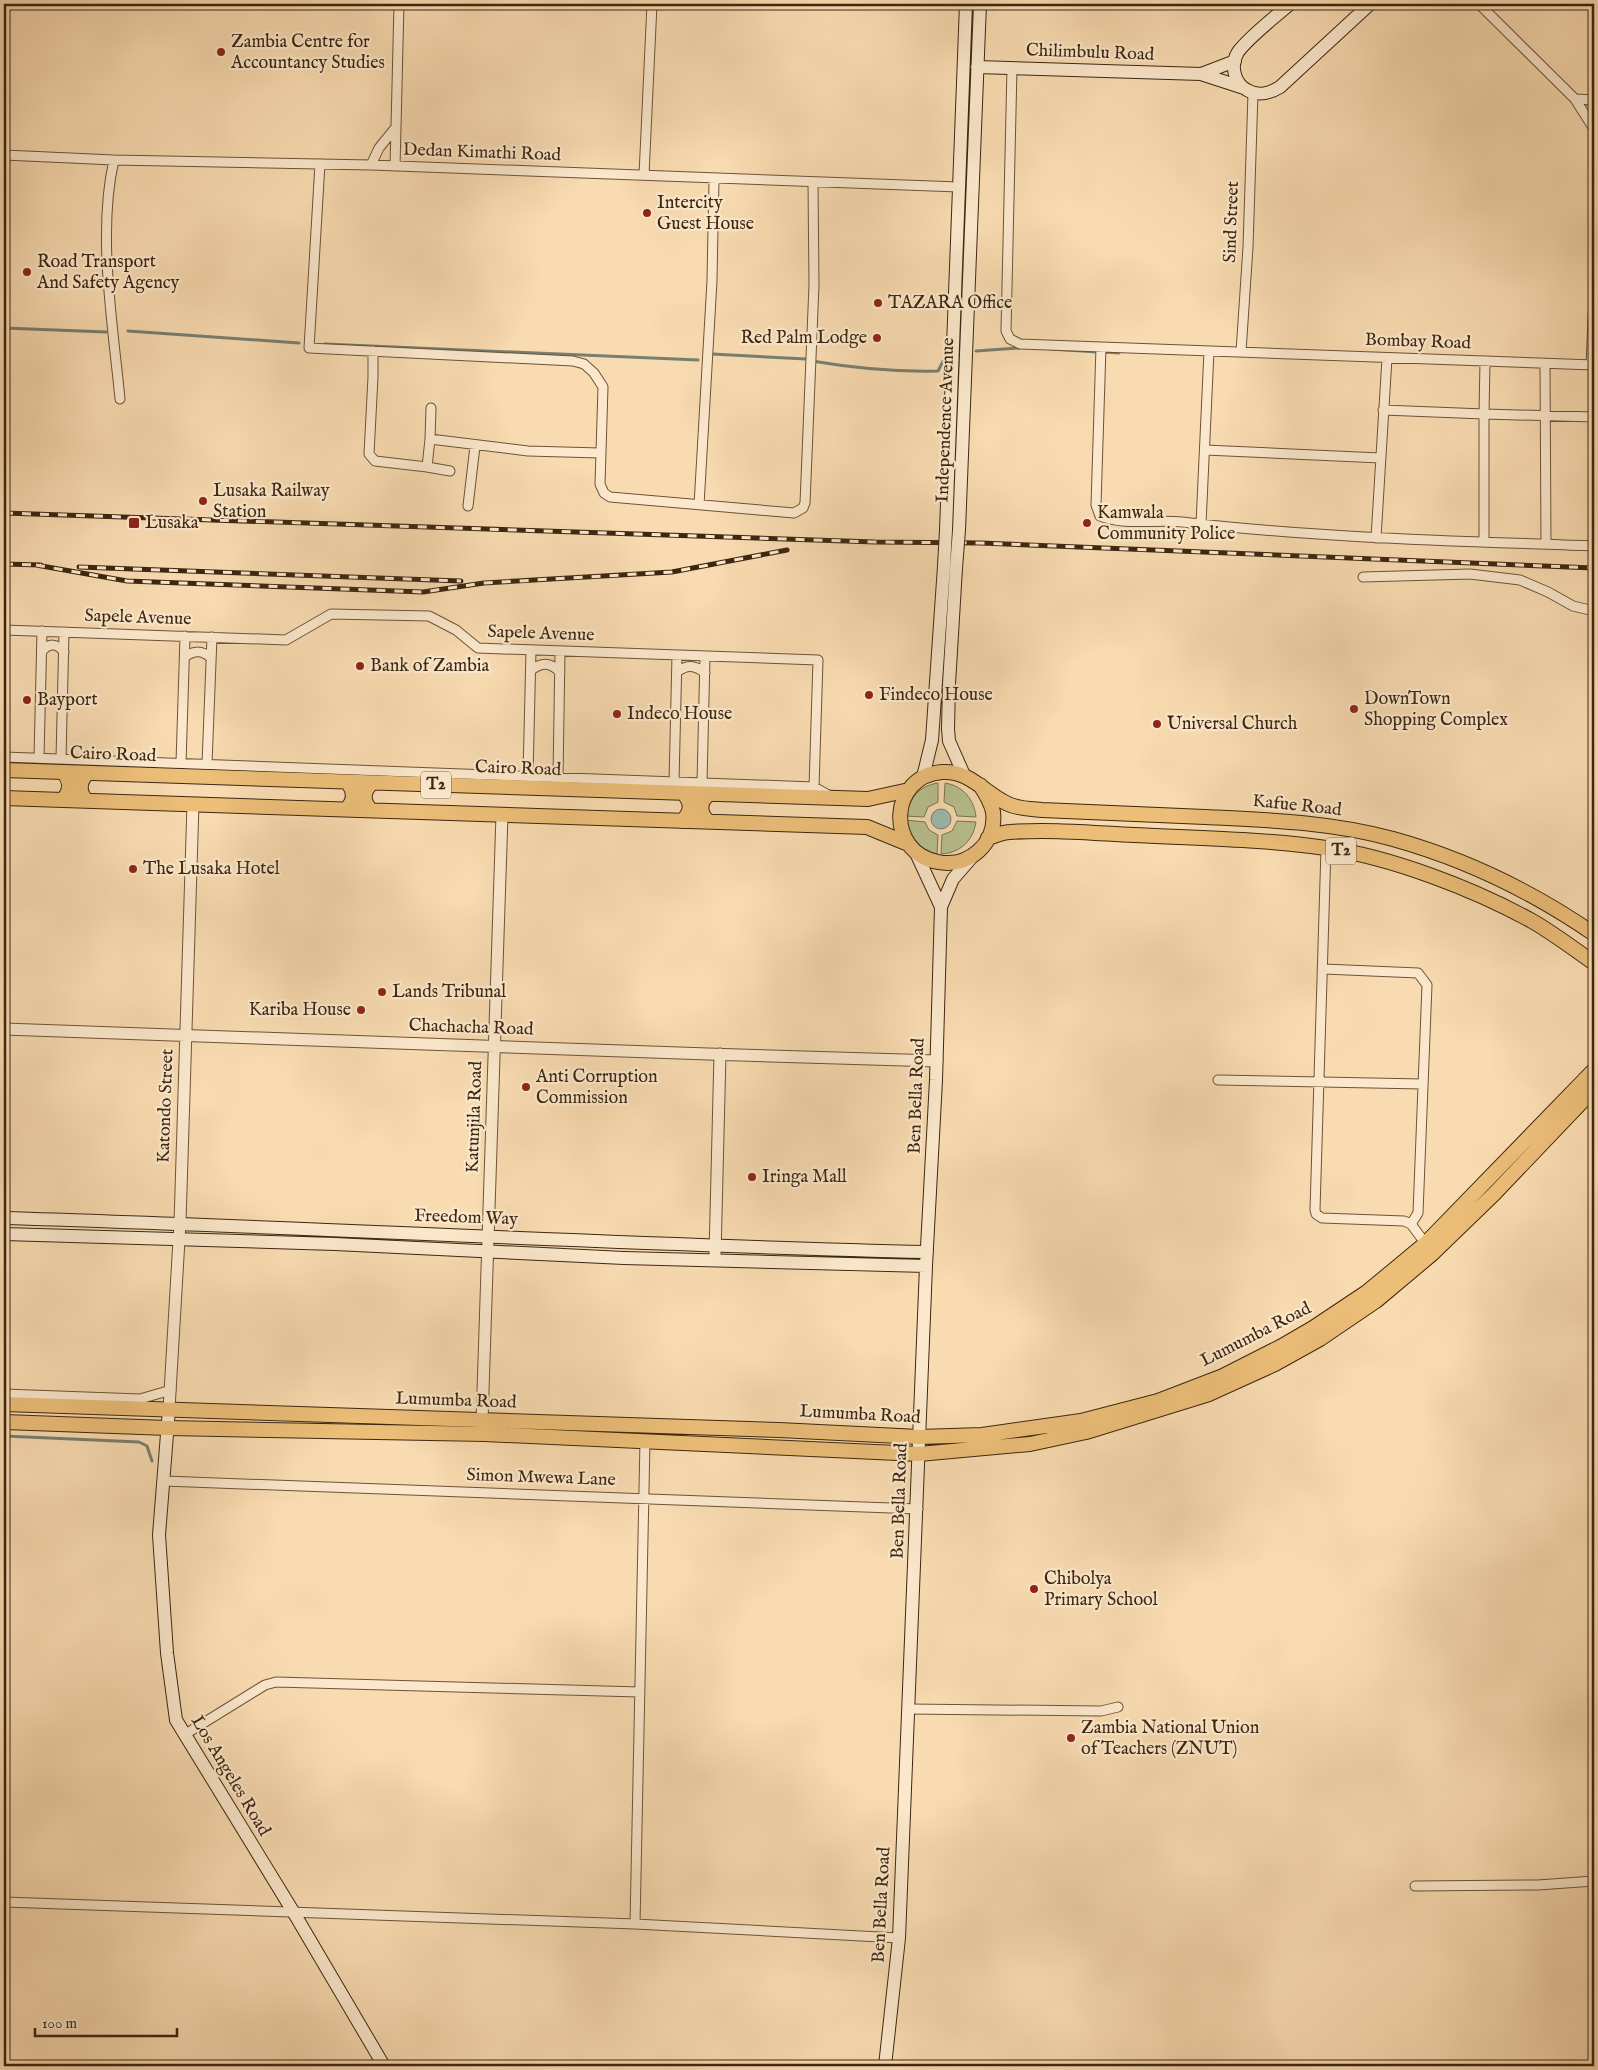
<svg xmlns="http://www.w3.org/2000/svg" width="1598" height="2070" viewBox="0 0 1598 2070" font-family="'IM FELL English',serif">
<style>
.green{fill:#b8c190;stroke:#7a7450}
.water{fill:#9ebbb0;stroke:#777f70}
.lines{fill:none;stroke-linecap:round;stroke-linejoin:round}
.stream{stroke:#777f70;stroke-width:3}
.minor-casing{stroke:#6c5338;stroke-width:11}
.tertiary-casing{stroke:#6c5338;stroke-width:13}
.secondary-casing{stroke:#3d2610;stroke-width:14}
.primary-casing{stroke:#3d2610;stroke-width:16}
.minor{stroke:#fbe8cc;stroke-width:9}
.tertiary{stroke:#fbe8cc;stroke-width:11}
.secondary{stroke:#fbe8cc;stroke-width:12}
.primary{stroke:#ecbe78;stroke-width:14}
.rail-casing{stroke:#3d2610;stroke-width:5}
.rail{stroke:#fbe8cc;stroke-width:3;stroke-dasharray:9;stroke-linecap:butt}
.secondary-bridge-casing{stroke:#3d2610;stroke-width:14;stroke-linecap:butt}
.secondary-bridge{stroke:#fbe8cc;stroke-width:12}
.poi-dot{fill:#8f2418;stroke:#fbe8cc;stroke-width:2}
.labels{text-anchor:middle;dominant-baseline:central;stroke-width:4.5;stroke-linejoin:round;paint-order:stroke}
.shield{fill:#fbe8cc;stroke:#766048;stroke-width:1}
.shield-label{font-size:16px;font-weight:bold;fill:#3d2610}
.poi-label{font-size:18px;fill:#3d2610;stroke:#fbe8cc;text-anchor:start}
.street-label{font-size:18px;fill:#3d2610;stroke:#fbe8cc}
</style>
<rect width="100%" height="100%" fill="#f9dbb1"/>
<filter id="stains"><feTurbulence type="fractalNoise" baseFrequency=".004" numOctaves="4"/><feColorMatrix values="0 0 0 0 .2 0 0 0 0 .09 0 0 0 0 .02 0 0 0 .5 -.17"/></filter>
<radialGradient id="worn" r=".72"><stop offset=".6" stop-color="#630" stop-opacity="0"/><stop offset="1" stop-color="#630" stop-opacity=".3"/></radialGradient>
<path class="green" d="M938,783V802L928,807L924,817L905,816C911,797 919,786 938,783Z
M945,783C963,786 974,799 976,817L957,816L954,807L944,802Z
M905,820L925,822L929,830L938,835L937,854C917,850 911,838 905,820Z
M957,821L976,822C973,841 960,853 941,854L942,835L952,831Z"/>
<path class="water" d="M931 819a10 10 0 1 1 20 0a10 10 0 1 1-20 0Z"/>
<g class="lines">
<path class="stream" d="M4,328L106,332
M128,331L299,343
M325,344L698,360
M1051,349L1097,352
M976,351L1019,348
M1103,352L1119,353
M712,354L806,359
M812,361C853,368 896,372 938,371L947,354
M4,1436L139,1442L147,1446L152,1461"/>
<defs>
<path id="minor" d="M1479,4L1575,99L1594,129
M1012,68L1006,331L1010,339L1020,344L1594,365
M1575,99L1594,100
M4,155L114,160L371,165L959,187
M114,160C97,233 113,325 120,399
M320,164L309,348L573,361L584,364L594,373L603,387L600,484L604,493L610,497L794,513L803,508L805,503L814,285L813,182
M371,165L379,148L396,127L399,4
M395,166L396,128
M644,175L652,4
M1101,347L1096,505L1100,516C1125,526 1155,519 1182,522C1319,538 1457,541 1594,546
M373,351V377L369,454L375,461L427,467L430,439L528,451L600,453
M1241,352L1248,247L1253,93
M1545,364L1546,544
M1591,365L1594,296
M1383,410L1484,414L1485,361
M430,439L431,408
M1205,450L1380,458
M427,467L450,471
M699,505L712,281L714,179
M468,506L475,446
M1201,524L1209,351
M1376,538L1387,358
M1484,542V414L1594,417
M1363,577L1470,574L1520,580L1548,592L1573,606L1594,611
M4,630L286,640L331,614L429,616L456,630L478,648L818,660L814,787
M42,651C49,643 57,643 64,652
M185,657C194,650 202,650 211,658
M531,670C542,662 550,662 560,672
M677,672C687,664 695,665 705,673
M4,757L814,787L830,796
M39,758L42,631
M61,759L64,632
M181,763L185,636
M207,764L212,637
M528,776L531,650
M558,777L560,651
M674,782L677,655
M702,783L705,656
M1326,848L1315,1210L1316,1214L1322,1218L1404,1221L1411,1224
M1324,969L1418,973L1427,985L1418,1213L1411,1224L1428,1247
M1218,1080L1423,1084
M4,1394L140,1399L171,1390
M164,1481L918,1509
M909,1709L1101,1711L1118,1707
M184,1735L265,1685L276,1682L640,1692
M1415,1886L1538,1885L1594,1881
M4,1902L635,1924L899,1938
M635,1924L645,1441"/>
<path id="tertiary" d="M4,1029L708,1054L937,1061
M715,1255L720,1054
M169,1409L180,1223L193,804
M482,1421L502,815"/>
<path id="secondary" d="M1290,4C1275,17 1249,37 1238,52C1230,65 1234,83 1247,90C1259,97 1270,93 1280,87L1370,4
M977,67L1201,74L1244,88
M1201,74L1235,61
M946,530L966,4
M959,530L980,4
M956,568L949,684L948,729L949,741L964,775
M923,777L932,740L944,566
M916,853L941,907
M4,1218C312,1227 619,1245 927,1252
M4,1234L335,1244L624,1258L926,1266
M169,1409L159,1535L167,1653L176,1720L294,1913L384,2066
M885,2066L899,1938L926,1266L936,1080L941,907L953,879L973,856"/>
<path id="primary" d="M4,770L868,799L909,790
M980,785C986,794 991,802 993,812C997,844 968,868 938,862C885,852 889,776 942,772C970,770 985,794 1008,804C1019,809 1031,809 1042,810C1096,812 1151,815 1205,817C1268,820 1332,822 1393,839C1465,859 1533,892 1594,934
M4,798L867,827L906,843
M62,800C71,792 71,781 63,772
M87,801C78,792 79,781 88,773
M346,809C355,801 355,791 347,782
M371,810C362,801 363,791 372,783
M682,821C692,812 692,802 683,793
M708,821C699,813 699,802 709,794
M988,838C995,836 1003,832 1010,832C1051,829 1093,833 1134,835C1198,838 1263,839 1326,848C1391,857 1474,889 1532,921C1553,933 1574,949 1594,963
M4,1404L779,1430L919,1437L982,1435L1081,1421L1158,1401L1223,1376L1282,1346L1313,1328L1367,1292L1425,1244L1594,1070
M4,1422L168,1428L485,1434L919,1454L1030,1444L1086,1432L1209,1394L1275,1364L1320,1339L1376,1301L1432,1254L1494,1194L1594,1089"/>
</defs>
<use href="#minor" class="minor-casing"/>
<use href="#tertiary" class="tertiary-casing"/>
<use href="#secondary" class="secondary-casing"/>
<use href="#primary" class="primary-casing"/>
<use href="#minor" class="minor"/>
<use href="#tertiary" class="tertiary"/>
<use href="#secondary" class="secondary"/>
<use href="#primary" class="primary"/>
<defs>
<path id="rail" d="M4,513L875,542L981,543L1594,568
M4,564L41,565
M36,565L127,581L423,592L484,583L672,572L787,550
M79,567L461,581"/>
</defs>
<use href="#rail" class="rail-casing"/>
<use href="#rail" class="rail"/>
<defs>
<path id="secondary-bridge" d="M944,566L946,530
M956,568L959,530"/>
</defs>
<use href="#secondary-bridge" class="secondary-bridge-casing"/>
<use href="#secondary-bridge" class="secondary-bridge"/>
</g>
<g class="poi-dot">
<circle cx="221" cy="52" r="5"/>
<circle cx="647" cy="213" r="5"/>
<circle cx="27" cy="272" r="5"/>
<circle cx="878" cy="303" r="5"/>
<circle cx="877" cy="338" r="5"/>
<circle cx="203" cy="501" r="5"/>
<rect x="128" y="517" width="12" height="12" rx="2.5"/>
<circle cx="1087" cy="523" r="5"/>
<circle cx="360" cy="666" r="5"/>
<circle cx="869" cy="695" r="5"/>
<circle cx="27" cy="700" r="5"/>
<circle cx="1354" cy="709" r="5"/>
<circle cx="617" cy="714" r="5"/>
<circle cx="1157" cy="724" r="5"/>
<circle cx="133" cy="869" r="5"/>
<circle cx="382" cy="992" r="5"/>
<circle cx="361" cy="1010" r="5"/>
<circle cx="526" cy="1087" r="5"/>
<circle cx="752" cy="1177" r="5"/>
<circle cx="1034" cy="1589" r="5"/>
<circle cx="1071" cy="1738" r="5"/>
</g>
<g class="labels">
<g class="shield">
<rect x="421" y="771.5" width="30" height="27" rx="4"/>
<rect x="1326" y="837.5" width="30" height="27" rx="4"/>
</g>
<g class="shield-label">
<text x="436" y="785">T2</text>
<text x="1341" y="851">T2</text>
</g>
<g class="poi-label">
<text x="231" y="42">Zambia Centre for<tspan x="231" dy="21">Accountancy Studies</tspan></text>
<text x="657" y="203">Intercity<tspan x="657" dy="21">Guest House</tspan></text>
<text x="37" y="262">Road Transport<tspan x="37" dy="21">And Safety Agency</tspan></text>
<text x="888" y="303">TAZARA Office</text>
<text x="867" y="338" text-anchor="end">Red Palm Lodge</text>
<text x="213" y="491">Lusaka Railway<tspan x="213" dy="21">Station</tspan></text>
<text x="1097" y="513">Kamwala<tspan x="1097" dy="21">Community Police</tspan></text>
<text x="145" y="523">Lusaka</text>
<text x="370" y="666">Bank of Zambia</text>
<text x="879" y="695">Findeco House</text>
<text x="1364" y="699">DownTown<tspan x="1364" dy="21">Shopping Complex</tspan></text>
<text x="37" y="700">Bayport</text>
<text x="627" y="714">Indeco House</text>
<text x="1167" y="724">Universal Church</text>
<text x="143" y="869">The Lusaka Hotel</text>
<text x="392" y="992">Lands Tribunal</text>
<text x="351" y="1010" text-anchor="end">Kariba House</text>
<text x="536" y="1077">Anti Corruption<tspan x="536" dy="21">Commission</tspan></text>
<text x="762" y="1177">Iringa Mall</text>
<text x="1044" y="1579">Chibolya<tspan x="1044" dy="21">Primary School</tspan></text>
<text x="1081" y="1728">Zambia National Union<tspan x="1081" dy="21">of Teachers (ZNUT)</tspan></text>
</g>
<g class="street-label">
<text transform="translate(1090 53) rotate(2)">Chilimbulu Road</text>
<text transform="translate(482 153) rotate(2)">Dedan Kimathi Road</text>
<text transform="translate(1232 222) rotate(-88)">Sind Street</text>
<text transform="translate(1418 342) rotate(2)">Bombay Road</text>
<text transform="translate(946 420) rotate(-88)">Independence Avenue</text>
<text transform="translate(138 618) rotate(2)">Sapele Avenue</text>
<text transform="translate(541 634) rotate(2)">Sapele Avenue</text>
<text transform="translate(113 755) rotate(2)">Cairo Road</text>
<text transform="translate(518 769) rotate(2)">Cairo Road</text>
<text transform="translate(1297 806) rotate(6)">Kafue Road</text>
<text transform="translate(471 1028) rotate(2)">Chachacha Road</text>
<text transform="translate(917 1096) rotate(-88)">Ben Bella Road</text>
<text transform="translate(166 1106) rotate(-88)">Katondo Street</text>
<text transform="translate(475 1117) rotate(-88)">Katunjila Road</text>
<text transform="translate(466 1218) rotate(2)">Freedom Way</text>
<text transform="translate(1256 1335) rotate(-27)">Lumumba Road</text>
<text transform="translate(456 1401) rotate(2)">Lumumba Road</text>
<text transform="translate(860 1415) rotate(3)">Lumumba Road</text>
<text transform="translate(541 1478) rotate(2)">Simon Mwewa Lane</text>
<text transform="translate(900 1501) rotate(-88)">Ben Bella Road</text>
<text transform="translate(230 1776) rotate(59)">Los Angeles Road</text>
<text transform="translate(882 1905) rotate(-87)">Ben Bella Road</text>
</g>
</g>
<rect width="1598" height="2070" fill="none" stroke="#f9dbb1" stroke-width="20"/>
<rect x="5" y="5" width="1588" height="2060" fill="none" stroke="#3d2610" stroke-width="2.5"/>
<rect x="10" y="10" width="1578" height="2050" fill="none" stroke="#3d2610"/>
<path d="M35 2028v8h142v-8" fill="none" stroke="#3d2610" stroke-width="2.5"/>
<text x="42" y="2028" font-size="15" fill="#3d2610" stroke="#fbe8cc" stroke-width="4" paint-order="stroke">100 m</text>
<rect width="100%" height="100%" filter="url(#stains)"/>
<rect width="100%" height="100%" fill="url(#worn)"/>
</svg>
